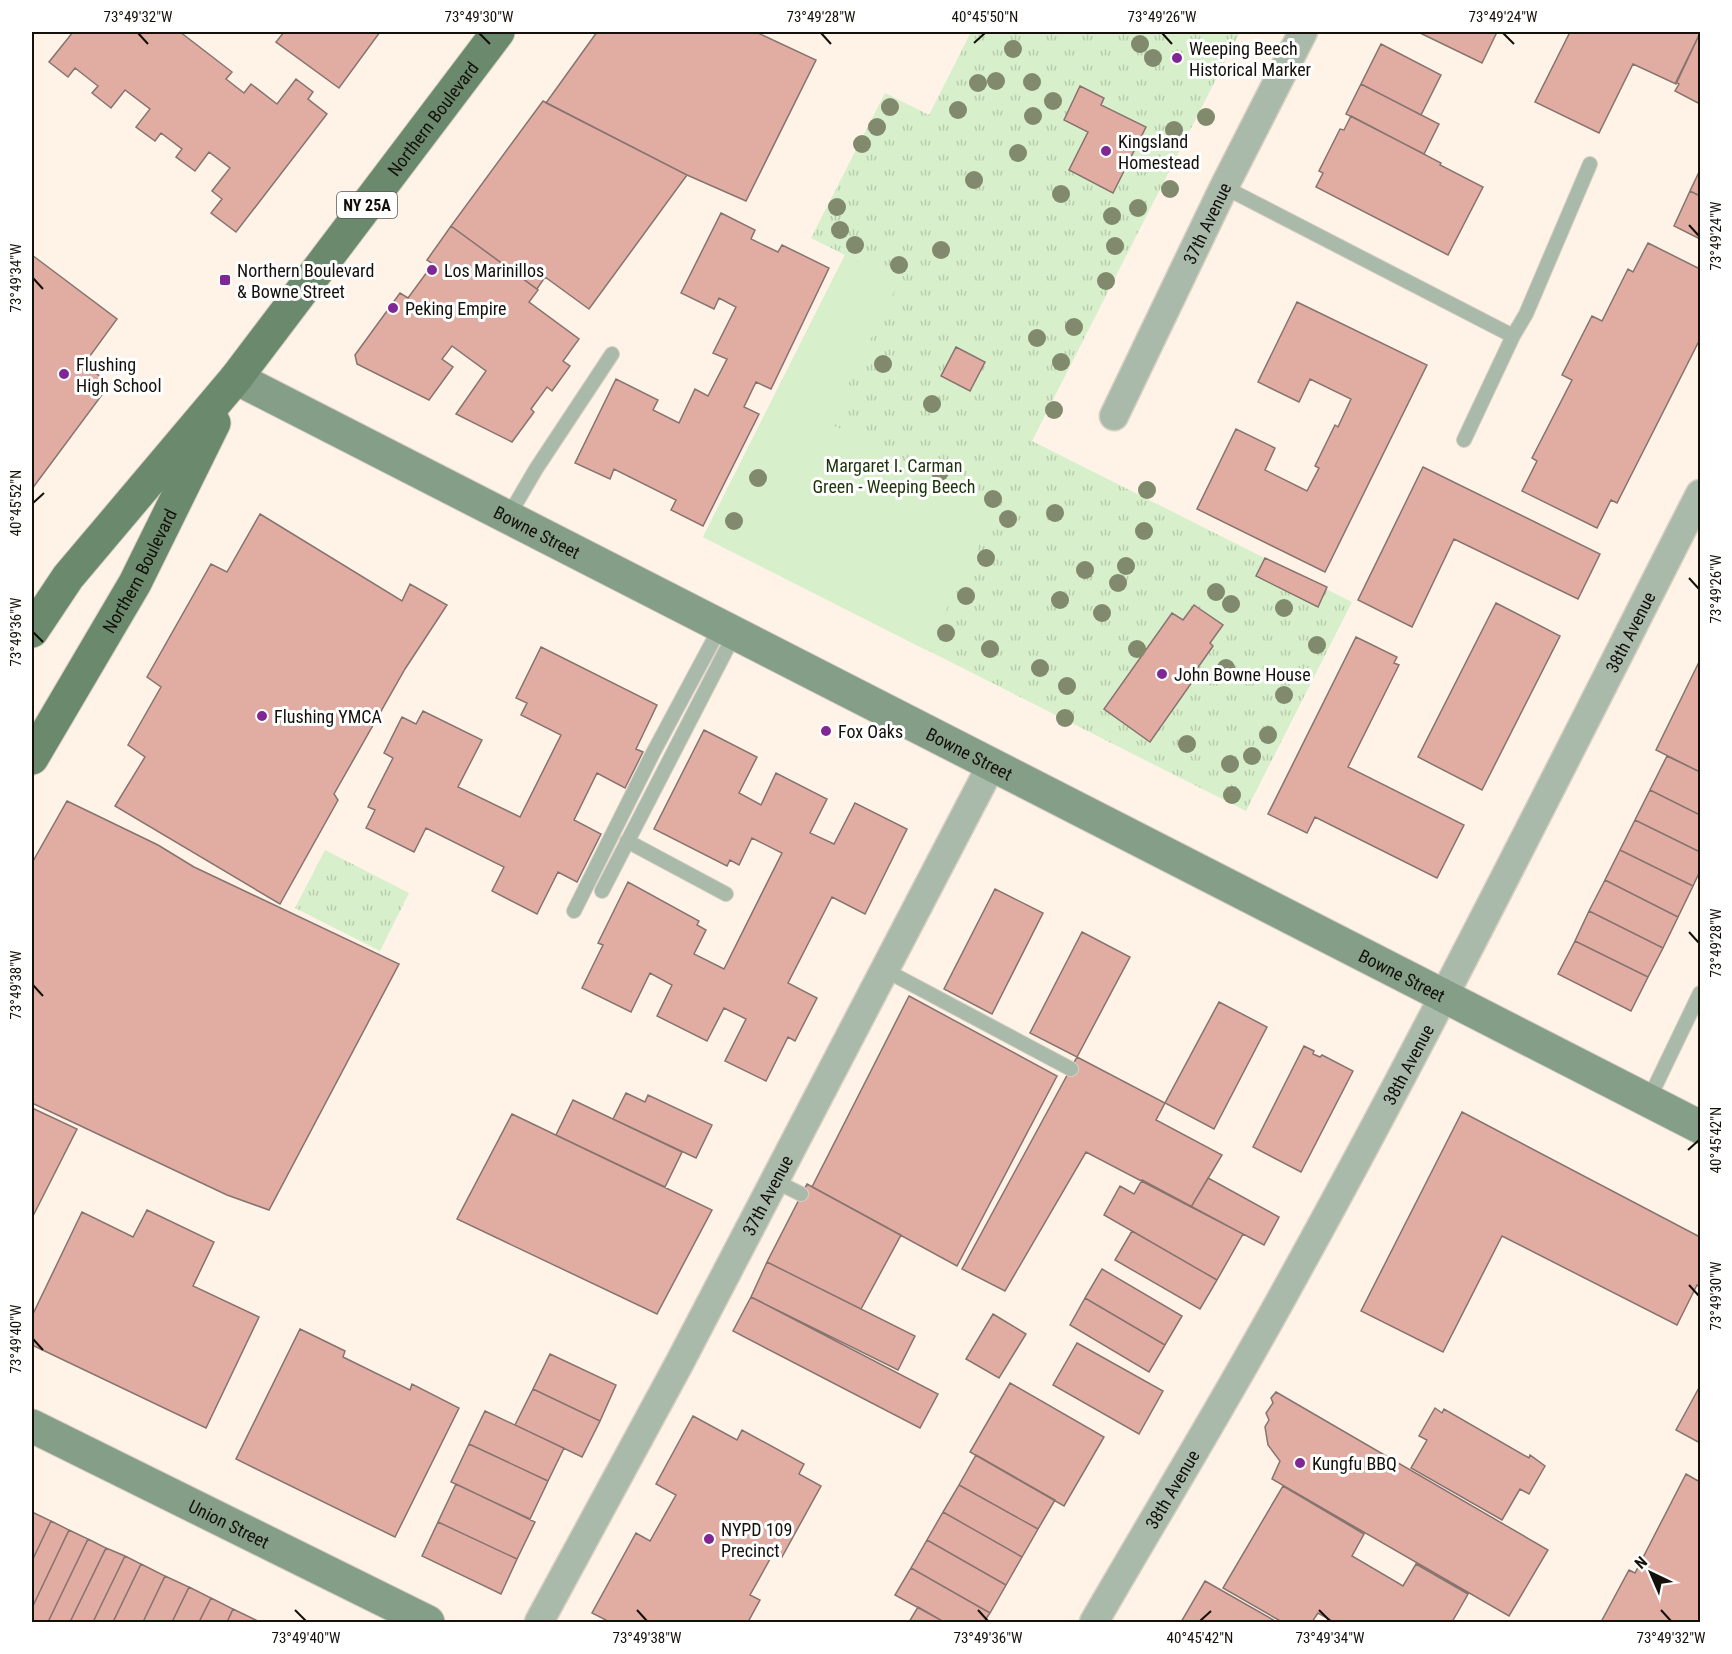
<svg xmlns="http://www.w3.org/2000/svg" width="1732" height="1654" viewBox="0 0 1732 1654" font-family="'Roboto Condensed',sans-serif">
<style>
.grass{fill:url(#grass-tufts)}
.pitch{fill:#d7efca}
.building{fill:#e1ada2;stroke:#87736f;stroke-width:1.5}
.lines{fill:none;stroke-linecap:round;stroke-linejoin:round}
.lane-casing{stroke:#d9cfc3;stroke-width:16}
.street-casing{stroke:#d9cfc3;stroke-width:31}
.secondary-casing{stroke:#d9cfc3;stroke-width:35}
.primary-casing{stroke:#d9cfc3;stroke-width:35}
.lane{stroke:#a9baab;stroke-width:14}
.street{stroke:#a9baab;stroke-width:28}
.secondary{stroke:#849e87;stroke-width:33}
.primary{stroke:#6a896d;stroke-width:33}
.tree{fill:#818a6c}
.ticks{fill:none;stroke:#14100a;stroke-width:2}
.poi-dot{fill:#7f2794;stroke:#fff;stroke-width:2}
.labels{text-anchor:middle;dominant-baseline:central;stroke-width:6;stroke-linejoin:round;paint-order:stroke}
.shield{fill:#fff;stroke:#5a5854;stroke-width:1.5}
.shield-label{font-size:16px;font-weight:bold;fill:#14100a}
.poi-label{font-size:18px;fill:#14100a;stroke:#fff;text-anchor:start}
.street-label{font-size:18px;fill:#14100a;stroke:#fff}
.park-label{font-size:18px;fill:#1b3408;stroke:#fff}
.neatline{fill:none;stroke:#14100a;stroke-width:2}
.ticks-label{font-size:15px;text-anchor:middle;fill:#14100a}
</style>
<defs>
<pattern id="grass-tufts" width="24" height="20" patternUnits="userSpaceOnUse" patternTransform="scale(1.5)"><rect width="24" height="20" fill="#d7efca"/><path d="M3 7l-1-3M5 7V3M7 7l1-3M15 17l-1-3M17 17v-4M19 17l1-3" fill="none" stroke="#b8ccac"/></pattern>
</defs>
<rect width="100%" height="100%" fill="#fef3e6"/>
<path class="grass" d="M971,32H1240L1032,441L1352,602L1246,811L703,537L845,255L811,238L885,93L929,115Z
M325,850L409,893L380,951L295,908Z"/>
<path class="pitch" d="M845,255L899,282L829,423L998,508L926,650L703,537Z"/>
<path class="building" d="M73,32H180L232,72L226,79L244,93L251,84L277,104L296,79L313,92L308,99L327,114L236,232L211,213L222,199L212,191L230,168L209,152L195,171L176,157L182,149L161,133L155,141L136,127L150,109L125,90L111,108L92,93L98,86L75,68L68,77L49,62Z
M284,32H380L339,88L276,42Z
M597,32H756L816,60L746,201L687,175L546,103Z
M1418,32H1497L1482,63Z
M1570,32H1700V33L1676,84L1633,64L1599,133L1535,102Z
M1700,33V104L1675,91L1679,84L1676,82Z
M1381,44L1441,75L1421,115L1361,84Z
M1361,84L1439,124L1424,154L1346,114Z
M1080,86L1104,98L1101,105L1146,127L1113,193L1069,170L1088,132L1064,120Z
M543,101L687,175L589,309L545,277L537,289L451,226Z
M1351,116L1441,163L1440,165L1483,187L1448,255L1316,187L1323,173L1319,171L1340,129L1344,130Z
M1700,170V196L1690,191Z
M1690,191L1700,196V239L1674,226Z
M721,213L755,230L751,239L778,252L782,245L829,268L771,389L756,382L744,407L759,414L703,526L671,510L676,500L614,469L610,479L575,463L616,379L658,400L653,410L679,423L695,389L708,396L727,359L713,353L736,307L719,298L714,309L681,293Z
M451,226L538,290L529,302L579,339L563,361L570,366L552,391L547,387L531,409L534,412L512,442L456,414L486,371L452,346L442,359L453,367L429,400L357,364L355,355L400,293L408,298L433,264L427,260Z
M1648,243L1700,269V339L1617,503L1611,500L1597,528L1522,491L1537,461L1532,458L1572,380L1562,375L1592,316L1602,321L1628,269L1633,272Z
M32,255L117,319L84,364L110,384L32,489Z
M1297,302L1427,365L1325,572L1197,509L1236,429L1275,448L1265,470L1307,491L1319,468L1315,466L1335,425L1338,427L1351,399L1310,379L1299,402L1258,382Z
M956,347L985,362L970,391L941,376Z
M1423,467L1600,554L1578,599L1454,539L1412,627L1358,600Z
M260,514L402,601L410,584L447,605L405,669L334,794L338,800L280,904L115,806L145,757L128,745L161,687L147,677L211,564L227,572Z
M1265,558L1327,587L1318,607L1256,576Z
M1496,603L1560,636L1482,790L1418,757Z
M1194,605L1223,625L1210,643L1213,646L1194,673L1197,675L1150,742L1104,709L1172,613L1183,620Z
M1356,637L1397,657L1394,663L1399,665L1348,767L1464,825L1437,878L1315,817L1307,833L1268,814Z
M541,647L657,705L636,749L643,752L625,788L597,773L574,820L601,834L577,882L558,872L537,914L492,891L504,867L426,828L414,852L366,828L375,810L368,807L393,758L384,753L402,717L416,724L423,711L482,740L458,787L520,817L561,735L521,715L527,703L516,698Z
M1700,660V772L1656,750Z
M704,730L757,757L739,793L761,805L776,773L827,799L810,833L834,844L855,803L907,829L865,914L832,897L788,983L817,998L795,1041L788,1037L766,1081L725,1061L746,1019L724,1008L707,1041L657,1016L672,985L650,973L631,1012L582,988L603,945L598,943L628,882L699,921L697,925L706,930L694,954L724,969L782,853L752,838L739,865L730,860L727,866L654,829Z
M1667,756L1700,772V815L1650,790Z
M1650,790L1700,815V852L1635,820Z
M67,801L158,845L194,867L399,964L269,1210L227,1195L32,1103V863Z
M1635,820L1700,852V871L1693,886L1620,850Z
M1620,850L1693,886L1678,917L1605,880Z
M1605,880L1678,917L1663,948L1589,911Z
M995,889L1043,913L992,1014L944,989Z
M1589,911L1663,948L1648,977L1575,941Z
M1082,932L1130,957L1077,1057L1030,1033Z
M1575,941L1648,977L1631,1011L1558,974Z
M909,996L1057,1076L957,1266L812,1187Z
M1219,1002L1267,1027L1214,1129L1165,1103Z
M1304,1046L1314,1051L1313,1054L1320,1057L1322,1055L1353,1071L1301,1172L1253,1147Z
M1077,1057L1165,1103L1156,1120L1222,1155L1191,1207L1086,1152L1005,1291L962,1269Z
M626,1093L645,1102L648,1095L712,1125L696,1158L613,1119Z
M573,1100L682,1152L665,1187L556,1135Z
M32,1108L77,1129L32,1218Z
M1462,1112L1700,1237V1287L1697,1285L1677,1325L1502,1236L1443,1352L1361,1311Z
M512,1114L712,1210L657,1314L457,1219Z
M1208,1178L1279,1217L1264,1245L1191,1207Z
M1142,1180L1243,1234L1217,1280L1104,1215L1120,1186L1134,1194Z
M807,1184L901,1235L861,1309L767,1262Z
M147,1210L214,1242L193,1286L259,1317L206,1428L32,1345V1316L82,1212L133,1237Z
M1132,1231L1217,1280L1200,1309L1115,1260Z
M767,1262L915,1336L898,1370L751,1297Z
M1102,1269L1182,1316L1165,1345L1085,1298Z
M751,1297L938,1394L920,1428L733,1331Z
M1085,1298L1165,1345L1149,1372L1070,1325Z
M993,1314L1026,1334L999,1378L966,1359Z
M300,1329L345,1351L343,1357L410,1390L412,1384L459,1408L395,1537L236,1459Z
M1077,1343L1163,1391L1139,1434L1053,1385Z
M550,1354L616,1385L600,1421L533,1389Z
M1010,1383L1104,1437L1064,1506L970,1452Z
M1700,1386V1443L1676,1430Z
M533,1389L600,1421L582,1457L515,1425Z
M1276,1392L1548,1550L1509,1616L1272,1479L1280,1461L1268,1445L1265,1427L1269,1420L1266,1413L1273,1403L1271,1398Z
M1435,1408L1442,1413L1444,1409L1529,1458L1530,1455L1545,1466L1529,1494L1520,1489L1502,1520L1411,1468L1427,1440L1419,1436Z
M485,1411L564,1448L548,1481L469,1444Z
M693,1416L737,1440L742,1430L804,1464L799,1474L821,1486L782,1557L774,1552L750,1595L760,1600L748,1622H605L606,1620L592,1613L636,1533L650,1541L676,1495L656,1484Z
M469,1444L548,1481L530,1519L451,1482Z
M976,1455L1055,1500L1038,1529L959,1485Z
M1686,1474L1700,1482V1622H1601L1629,1570L1635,1573Z
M456,1484L535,1522L517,1559L438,1522Z
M959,1485L1038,1529L1022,1557L943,1512Z
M1283,1486L1364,1534L1352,1556L1403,1586L1416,1564L1468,1594L1452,1622H1334L1318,1613L1312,1622H1282L1223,1588Z
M32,1512L51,1521L32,1561Z
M943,1512L1022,1557L1006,1585L927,1540Z
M51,1521L69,1530L32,1608V1561Z
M438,1522L517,1559L501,1594L422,1556Z
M69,1530L88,1539L48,1622H32V1608Z
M88,1539L106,1548L70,1622H48Z
M927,1540L1006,1585L990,1613L911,1568Z
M106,1548L125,1556L93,1622H70Z
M125,1556L141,1564L113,1622H93Z
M141,1564L165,1576L143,1622H113Z
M911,1568L990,1613L984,1622H944L895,1595Z
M165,1576L189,1587L172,1622H143Z
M1205,1581L1277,1622H1181Z
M189,1587L211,1598L199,1622H172Z
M211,1598L233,1609L227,1622H199Z
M918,1607L944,1622H909Z
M233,1609L256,1620L255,1622H227Z"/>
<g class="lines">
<defs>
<path id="lane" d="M1224,187L1513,336L1526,314L1590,164
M1464,440L1513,336
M508,517L536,469L612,354
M627,841L726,894
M602,891L735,633
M574,911L653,753L721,626
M885,970L1071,1069
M1648,1101L1700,993
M775,1181L801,1194"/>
<g id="street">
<path id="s1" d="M1114,416L1224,187L1303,32"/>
<path id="s2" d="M539,1622L680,1362L992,764"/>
<path id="s3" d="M1094,1622C1157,1513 1223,1405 1284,1294C1430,1031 1564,761 1700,494"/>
</g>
<g id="secondary">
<path id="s4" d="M236,378C725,627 1212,879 1700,1127"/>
<path id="s5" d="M32,1426L428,1622"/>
</g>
<g id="primary">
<path id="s6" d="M32,631L68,577L236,378L498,32"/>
<path id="s7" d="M32,758L135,583L214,423"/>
</g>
</defs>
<use href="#lane" class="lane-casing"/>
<use href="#street" class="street-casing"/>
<use href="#secondary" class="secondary-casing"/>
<use href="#primary" class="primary-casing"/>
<use href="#lane" class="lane"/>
<use href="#street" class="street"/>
<use href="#secondary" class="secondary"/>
<use href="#primary" class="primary"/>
</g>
<g class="tree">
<circle cx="1140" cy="44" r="9"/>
<circle cx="1013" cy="49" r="9"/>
<circle cx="1153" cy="58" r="9"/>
<circle cx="996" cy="81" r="9"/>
<circle cx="1032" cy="82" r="9"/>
<circle cx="978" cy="83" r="9"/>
<circle cx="1053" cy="101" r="9"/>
<circle cx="890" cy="107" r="9"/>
<circle cx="958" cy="110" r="9"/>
<circle cx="1033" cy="116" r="9"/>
<circle cx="1206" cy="117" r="9"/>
<circle cx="877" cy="127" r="9"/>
<circle cx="1174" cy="130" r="9"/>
<circle cx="862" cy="144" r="9"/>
<circle cx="1018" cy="153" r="9"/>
<circle cx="974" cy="180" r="9"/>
<circle cx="1170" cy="189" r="9"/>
<circle cx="1061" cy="194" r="9"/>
<circle cx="837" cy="207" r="9"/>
<circle cx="1138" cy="208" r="9"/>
<circle cx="1112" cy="216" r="9"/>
<circle cx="840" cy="230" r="9"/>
<circle cx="855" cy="245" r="9"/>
<circle cx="1115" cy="246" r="9"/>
<circle cx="941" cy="250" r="9"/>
<circle cx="899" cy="265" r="9"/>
<circle cx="1106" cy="281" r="9"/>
<circle cx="1074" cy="327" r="9"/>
<circle cx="1037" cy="338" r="9"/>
<circle cx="1061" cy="362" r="9"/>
<circle cx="883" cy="364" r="9"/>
<circle cx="932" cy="404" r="9"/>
<circle cx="1054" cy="410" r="9"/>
<circle cx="940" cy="472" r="9"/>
<circle cx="758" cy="478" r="9"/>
<circle cx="1147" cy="490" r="9"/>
<circle cx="993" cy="499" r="9"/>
<circle cx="1055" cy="513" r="9"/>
<circle cx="1008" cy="519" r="9"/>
<circle cx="734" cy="521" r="9"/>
<circle cx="1144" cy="531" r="9"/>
<circle cx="986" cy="558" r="9"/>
<circle cx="1126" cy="566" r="9"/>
<circle cx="1085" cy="570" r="9"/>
<circle cx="1118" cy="583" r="9"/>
<circle cx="1216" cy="592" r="9"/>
<circle cx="966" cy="596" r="9"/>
<circle cx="1060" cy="600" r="9"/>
<circle cx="1231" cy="604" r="9"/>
<circle cx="1284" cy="608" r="9"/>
<circle cx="1102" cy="613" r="9"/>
<circle cx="946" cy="633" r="9"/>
<circle cx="1317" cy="645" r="9"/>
<circle cx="990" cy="649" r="9"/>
<circle cx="1137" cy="649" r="9"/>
<circle cx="1040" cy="668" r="9"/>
<circle cx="1226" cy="668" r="9"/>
<circle cx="1067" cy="686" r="9"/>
<circle cx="1284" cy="695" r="9"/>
<circle cx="1065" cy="718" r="9"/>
<circle cx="1268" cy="735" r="9"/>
<circle cx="1187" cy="744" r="9"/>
<circle cx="1252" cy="756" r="9"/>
<circle cx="1230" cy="764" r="9"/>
<circle cx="1232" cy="795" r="9"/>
</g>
<path class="ticks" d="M138,33L148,44M479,33L490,44M821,33L831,44M1162,33L1172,44M1503,33L1514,44M974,43L985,33M1689,225L1699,236M33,278L43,289M33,503L44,493M1689,578L1699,589M33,632L43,642M1689,932L1699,943M33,985L43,996M1688,1150L1699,1140M1689,1285L1699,1296M33,1339L43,1350M295,1610L306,1621M637,1610L647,1621M978,1610L988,1621M1319,1610L1330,1621M1661,1610L1671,1621M1200,1621L1211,1611"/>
<g class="poi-dot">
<circle cx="1177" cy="58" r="6"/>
<circle cx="1106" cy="151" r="6"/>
<circle cx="432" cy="270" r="6"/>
<rect x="219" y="274" width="12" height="12" rx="3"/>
<circle cx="393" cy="308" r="6"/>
<circle cx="64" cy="374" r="6"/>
<circle cx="1162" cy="674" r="6"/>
<circle cx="262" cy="716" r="6"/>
<circle cx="826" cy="731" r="6"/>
<circle cx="1300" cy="1463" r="6"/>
<circle cx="709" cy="1539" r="6"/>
</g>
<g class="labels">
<rect class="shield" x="337" y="192" width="60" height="26" rx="4.5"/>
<g class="shield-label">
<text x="367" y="205">NY 25A</text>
</g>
<g class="poi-label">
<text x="1189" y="48">Weeping Beech<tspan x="1189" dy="21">Historical Marker</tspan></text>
<text x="1118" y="141">Kingsland<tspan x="1118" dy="21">Homestead</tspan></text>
<text x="237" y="270">Northern Boulevard<tspan x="237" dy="21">&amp; Bowne Street</tspan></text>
<text x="444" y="270">Los Marinillos</text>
<text x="405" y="308">Peking Empire</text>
<text x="76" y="364">Flushing<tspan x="76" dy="21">High School</tspan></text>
<text x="1174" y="674">John Bowne House</text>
<text x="274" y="716">Flushing YMCA</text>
<text x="838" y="731">Fox Oaks</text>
<text x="1312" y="1463">Kungfu BBQ</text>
<text x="721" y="1529">NYPD 109<tspan x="721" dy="21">Precinct</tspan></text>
</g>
<g class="street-label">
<text stroke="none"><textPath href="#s6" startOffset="651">Northern Boulevard</textPath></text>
<text stroke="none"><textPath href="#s1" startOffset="214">37th Avenue</textPath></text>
<text stroke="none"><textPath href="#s4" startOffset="338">Bowne Street</textPath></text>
<text stroke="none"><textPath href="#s7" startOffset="216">Northern Boulevard</textPath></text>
<text stroke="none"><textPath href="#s3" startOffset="1126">38th Avenue</textPath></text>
<text stroke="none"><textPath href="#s4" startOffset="824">Bowne Street</textPath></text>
<text stroke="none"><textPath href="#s4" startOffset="1310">Bowne Street</textPath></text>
<text stroke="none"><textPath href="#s3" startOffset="640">38th Avenue</textPath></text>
<text stroke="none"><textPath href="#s2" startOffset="484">37th Avenue</textPath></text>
<text stroke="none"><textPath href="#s3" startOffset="154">38th Avenue</textPath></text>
<text stroke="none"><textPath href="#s5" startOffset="220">Union Street</textPath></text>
</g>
<g class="park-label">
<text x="894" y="465">Margaret I. Carman<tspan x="894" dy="21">Green - Weeping Beech</tspan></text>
</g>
</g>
<rect width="1732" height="1654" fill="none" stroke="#ffffff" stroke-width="66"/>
<g transform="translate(1651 1573) rotate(316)" stroke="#ffffff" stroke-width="4.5" paint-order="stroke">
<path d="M0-4.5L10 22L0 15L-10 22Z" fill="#14100a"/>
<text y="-9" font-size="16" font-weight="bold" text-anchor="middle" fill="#14100a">N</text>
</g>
<rect x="33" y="33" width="1666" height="1588" class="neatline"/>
<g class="ticks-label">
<text x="138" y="22">73°49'32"W</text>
<text x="479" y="22">73°49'30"W</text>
<text x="821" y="22">73°49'28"W</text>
<text x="985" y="22">40°45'50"N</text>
<text x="1162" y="22">73°49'26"W</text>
<text x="1503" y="22">73°49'24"W</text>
<text transform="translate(1716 236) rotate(-90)" y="5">73°49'24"W</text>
<text transform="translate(16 278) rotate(-90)" y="5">73°49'34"W</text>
<text transform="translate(16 503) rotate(-90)" y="5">40°45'52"N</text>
<text transform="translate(1716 589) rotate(-90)" y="5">73°49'26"W</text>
<text transform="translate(16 632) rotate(-90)" y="5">73°49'36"W</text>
<text transform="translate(1716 943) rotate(-90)" y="5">73°49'28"W</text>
<text transform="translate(16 985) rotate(-90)" y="5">73°49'38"W</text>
<text transform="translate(1716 1140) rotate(-90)" y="5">40°45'42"N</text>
<text transform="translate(1716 1296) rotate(-90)" y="5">73°49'30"W</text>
<text transform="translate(16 1339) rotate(-90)" y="5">73°49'40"W</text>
<text x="306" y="1643">73°49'40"W</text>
<text x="647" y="1643">73°49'38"W</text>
<text x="988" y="1643">73°49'36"W</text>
<text x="1200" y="1643">40°45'42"N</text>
<text x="1330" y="1643">73°49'34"W</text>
<text x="1671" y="1643">73°49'32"W</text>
</g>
</svg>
